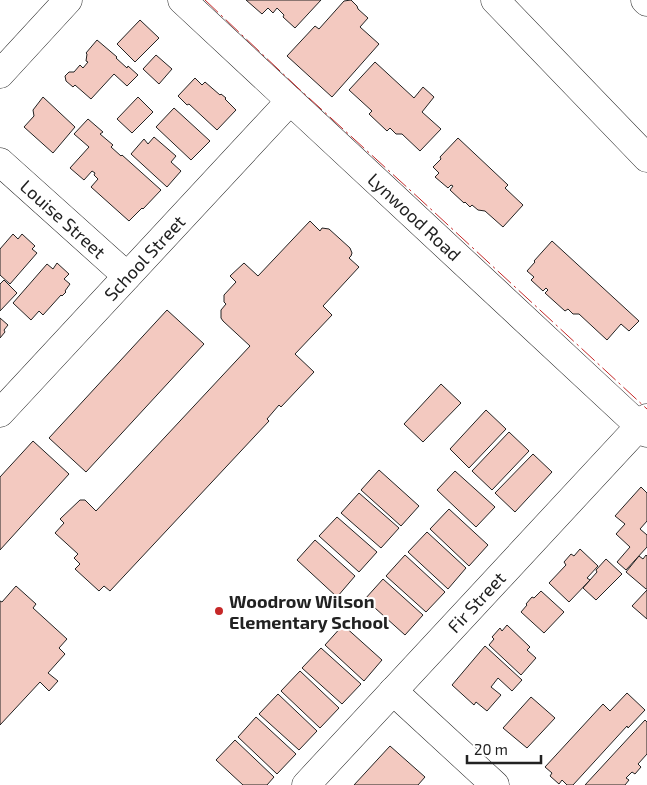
<svg xmlns="http://www.w3.org/2000/svg" width="647" height="785" viewBox="0 0 647 785" font-family="'Exo 2',sans-serif">
<style>
.building{fill:#f3c9c0;stroke:#222}
.lines{fill:none;stroke-linecap:round;stroke-linejoin:round}
.minor-casing{stroke:#222;stroke-width:29}
.highway-casing{stroke:#222;stroke-width:29}
.minor{stroke:#fff;stroke-width:28}
.highway{stroke:#fff;stroke-width:28}
.power{stroke:#c62828;stroke-width:1;stroke-dasharray:18 4 2.5 4;stroke-linecap:butt}
.poi-dot{fill:#c62828;stroke:#fff;stroke-width:2}
.labels{text-anchor:middle;dominant-baseline:central;stroke-width:4;stroke-linejoin:round;paint-order:stroke}
.street-label{font-size:18px;fill:#222;stroke:#fff}
.poi-label{font-size:18px;font-weight:bold;fill:#222;stroke:#fff;text-anchor:start}
</style>
<rect width="100%" height="100%" fill="#fff"/>
<path class="building" d="M246,0H321L295,28L283,17L284,15L277,8L273,13L268,8L262,14Z
M351,0L357,6L358,9L368,18L360,27L379,44L332,97L287,56L315,26L319,29L344,1Z
M140,20L159,38L135,62L117,44Z
M97,40L117,57L116,58L127,68L128,66L138,75L127,86L114,74L91,99L75,85L73,87L66,81L65,76L69,72H74L80,65L83,68L88,62L86,61L87,54L86,53Z
M156,55L172,69L159,84L143,69Z
M375,62L414,98L423,87L434,97L422,112L441,129L420,151L402,134H396L390,128L387,131L369,114L372,111L349,90Z
M195,78L202,85L205,82L220,95L221,94L226,98L225,99L236,110L217,130L189,104L187,105L178,96Z
M43,97L75,127L53,153L24,127L34,116L33,110Z
M138,97L153,112L132,133L117,119Z
M174,108L210,141L191,160L156,127Z
M88,119L103,132L100,134L113,145L111,147L121,156L122,155L161,190L143,209L142,208L129,221L91,187L98,179L94,175L95,173L92,171L84,180L70,168L89,147L74,134Z
M154,137L176,156L171,162L181,171L167,187L131,154L144,139L148,144Z
M458,138L508,185L505,188L523,205L503,227L485,211L478,210L472,205L470,207L465,202L464,203L450,190L453,186L451,185L448,188L435,177L439,173L433,167L441,159L440,157Z
M310,221L320,231L322,228L329,229L350,248L352,253L351,256L349,258L359,267L323,306L332,315L295,354L314,372L281,407L279,405L267,419L269,421L110,591L104,586L99,591L75,569L80,564L74,558L78,554L55,533L64,523L60,519L80,500H85L96,511L250,346L223,321L221,318V310L226,304L224,302V295L236,282L230,276L244,263L258,276Z
M13,234L18,239L22,234L35,246L32,249L37,253L10,284L0,275V249Z
M552,241L639,321L629,331L621,324L607,340L579,314H573L568,309L565,311L545,293L548,290L546,288L543,291L531,280L534,277L527,271L535,262L534,261Z
M57,263L69,274L64,279L70,284L65,291L66,292L62,296L61,295L43,315L39,311L31,320L13,303L47,264L53,269Z
M4,280L17,293L0,311V284Z
M167,310L204,344L86,472L49,438Z
M0,318L8,325L4,330L5,332L0,338Z
M441,384L461,403L423,442L404,424Z
M486,410L506,429L469,468L450,449Z
M509,432L529,451L492,490L472,471Z
M33,441L69,474L0,550V477Z
M533,454L552,472L515,512L495,493Z
M379,470L419,506L401,526L361,490Z
M455,471L495,507L476,527L437,490Z
M641,487L647,493V521L640,529L647,535V547L626,570L617,562L630,547L616,534L625,524L615,516Z
M359,493L399,528L381,548L341,513Z
M449,509L488,545L469,566L430,529Z
M337,517L377,552L359,572L319,536Z
M427,532L466,568L448,589L408,552Z
M315,540L355,576L337,597L297,560Z
M580,549L598,566L587,578L590,580L569,602L549,583L566,565L564,562L571,554L574,556Z
M405,555L445,592L426,612L386,576Z
M646,555L647,556V589H646L626,572L639,556L643,559Z
M606,559L622,574L596,600L583,588L597,572L596,570Z
M383,579L423,615L405,635L365,599Z
M16,586L36,604L33,608L67,639L59,648L65,654L48,673L58,681L49,691L40,682L0,725V601L2,602Z
M647,590V619L632,606Z
M541,591L564,612L544,633L521,612L527,605L526,604L532,597L534,598Z
M343,625L382,660L364,681L325,645Z
M507,625L530,647L527,650L536,658L521,675L489,645L494,639L492,637L500,628L502,631Z
M485,646L522,680L512,691L498,678L491,687L501,695L487,711L476,702L474,705L452,685Z
M321,648L361,684L342,704L302,668Z
M300,671L339,708L320,728L281,691Z
M627,693L645,710L628,728L627,726L573,785H567L562,780L559,784L550,776L552,773L545,767L603,704L610,711Z
M278,694L317,731L299,750L259,714Z
M531,697L555,718L527,748L503,728Z
M256,717L296,754L277,774L238,737Z
M645,720L647,722V754L638,764L641,767L635,774L632,772L626,778L629,780L625,785H585Z
M235,740L274,777L267,785H243L216,760Z
M390,746L425,777L418,785H354Z"/>
<g class="lines">
<defs>
<g id="minor">
<path id="s1" d="M182,0L647,433"/>
<path d="M0,74L68,0"/>
<path id="s2" d="M0,162L127,276"/>
<path id="s3" d="M0,413L290,101"/>
<path d="M393,691L495,785"/>
<path id="s4" d="M306,785L647,418"/>
</g>
<path id="highway" d="M495,0L647,158
M645,0L647,2"/>
</defs>
<use href="#minor" class="minor-casing"/>
<use href="#highway" class="highway-casing"/>
<use href="#minor" class="minor"/>
<use href="#highway" class="highway"/>
<path class="power" d="M205,0L298,88L421,200L647,409"/>
</g>
<circle class="poi-dot" cx="219" cy="611" r="5"/>
<g class="labels">
<g class="street-label">
<text stroke="none"><textPath href="#s1" startOffset="318">Lynwood Road</textPath></text>
<text stroke="none"><textPath href="#s2" startOffset="85">Louise Street</textPath></text>
<text stroke="none"><textPath href="#s3" startOffset="212">School Street</textPath></text>
<text stroke="none"><textPath href="#s4" startOffset="250">Fir Street</textPath></text>
</g>
<g class="poi-label">
<text x="229" y="601">Woodrow Wilson<tspan x="229" dy="21">Elementary School</tspan></text>
</g>
</g>
<path d="M467 755v8h74v-8" fill="none" stroke="#222222" stroke-width="2.5"/>
<text x="474" y="755" font-size="15" fill="#222222" stroke="#ffffff" stroke-width="4" paint-order="stroke">20 m</text>
</svg>
